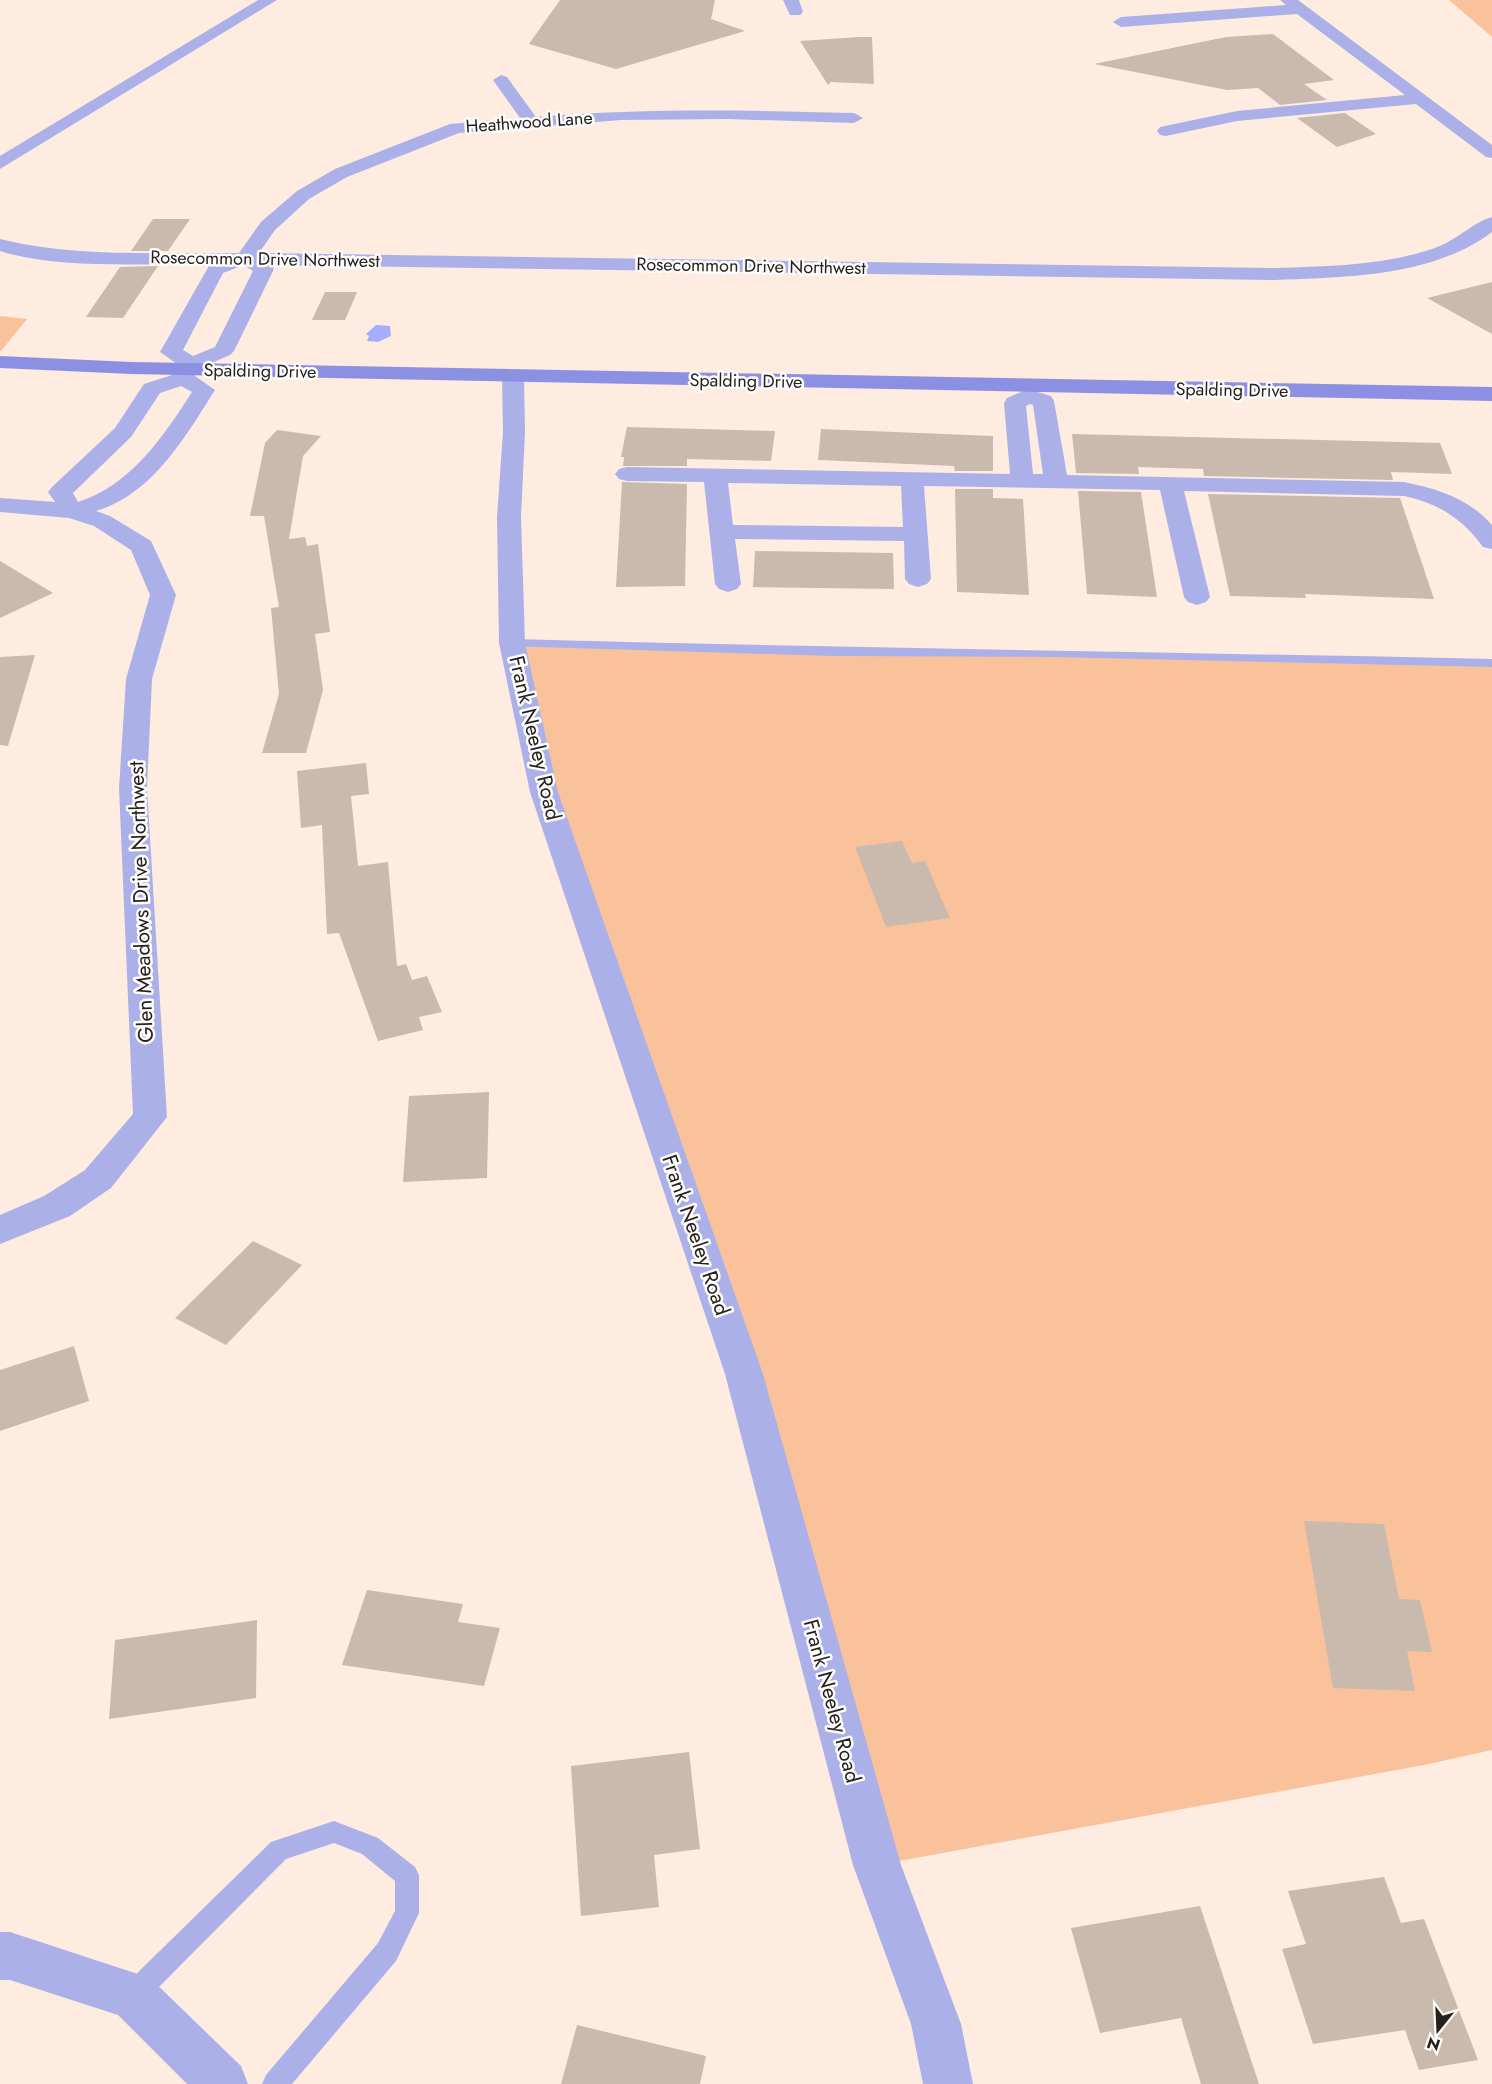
<svg xmlns="http://www.w3.org/2000/svg" width="1492" height="2084" viewBox="0 0 1492 2084" font-family="Jost,sans-serif">
	<style>
		.green { fill: #fac29b }
		.water { fill: #a6acfe }
		.building { fill: #cab9ad }
		.lines { fill: none; stroke-linecap: round; stroke-linejoin: round }
		.service { fill: #abb1e8; fill-rule: evenodd }
		.minor { fill: #abb1e8; fill-rule: evenodd }
		.secondary { fill: #8b90e2; fill-rule: evenodd }
		.labels { text-anchor: middle; dominant-baseline: central; stroke-width: 5; stroke-linejoin: round; paint-order: stroke }
		.far-street-label { font-size: 18px; fill: #27211c; stroke: #fdfdfd }
		.street-label { font-size: 21px; fill: #27211c; stroke: #fdfdfd }
	</style>
	<rect width="100%" height="100%" fill="#feece0"/>
	<path class="green" d="M1449,0h43v37z
		M0,316l27,3 -26,32h-1z
		M512,643l980,20v1087l-68,15 -547,100 -170,-598 -163,-475z"/>
	<path class="water" d="M376,325l14,1 1,10 -13,6 -11,-1 2,-5 -3,-2z"/>
	<path class="building" d="M560,0h155l-4,19 34,12 -129,38 -87,-25z
		M1273,34l61,46 -30,4 23,16 -47,5 -22,-17 -31,2 -133,-26 132,-27z
		M859,37h13l2,47 -43,-2 -3,3 -28,-44z
		M1345,113l31,21 -39,13 -40,-29z
		M153,219h37l-22,32h-37z
		M158,266l-35,52 -37,-1 34,-50z
		M1492,282v52l-65,-36z
		M325,292h32l-12,28h-33z
		M627,427l148,4 -4,30 -84,-2v7h-64l1,-9h-3z
		M821,429l172,7v35h-38l-1,-5 -136,-6z
		M277,430l44,6 -18,20 -14,83 16,-2 2,9 11,-2 12,88 -15,2 8,56 -17,63h-44l17,-59 -8,-86 8,-1 -15,-91h-14l15,-73z
		M1072,434l368,9 12,31 -61,-2 2,8 -189,-4 -1,-7 -65,-2 1,7 -63,-1z
		M622,482l65,2 -2,102 -69,1z
		M955,489h38v9l30,1 6,96 -72,-3z
		M1078,491l63,1 16,105 -70,-3z
		M1208,494l192,4 34,101 -129,-5 1,4 -76,-2z
		M755,551l138,2 1,36 -141,-2z
		M0,561l53,32 -53,25z
		M35,655l-27,91 -8,-1v-88z
		M366,763l3,31 -18,2 7,70 30,-4 9,104 9,-2 6,16 15,-4 15,36 -23,5 4,13 -45,11 -39,-108 -12,1 -5,-109 -21,3 -4,-57z
		M902,841l10,22 13,-2 25,57 -64,9 -31,-80z
		M489,1092l-2,86 -84,4 6,-86z
		M253,1241l49,24 -76,80 -51,-27z
		M74,1346l15,55 -89,30v-61z
		M1304,1521l80,3 15,75 21,1 12,52 -25,-1 8,40 -82,-3z
		M367,1590l96,14 -5,18 42,6 -16,58 -142,-21z
		M257,1620l-1,78 -147,21 6,-79z
		M689,1752l11,97 -46,6 5,52 -78,9 -10,-150z
		M1384,1877l17,46 23,-4 54,141 -59,10 -14,-40 -92,14 -31,-95 24,-5 -18,-53z
		M1200,1906l59,178h-58l-20,-66 -81,15 -29,-105z
		M577,2025l129,31 -6,28h-139z"/>
	<g class="lines">
		<path class="service" d="M512,639c327,9 653,13 980,20v8l-440,-10 -219,-1 -326,-10v-6z
			M334,1821l44,17 37,29 4,8v38l-23,48 -104,123h-30l4,-9 112,-132 17,-32v-30l-33,-27 -28,-11 -48,16 -143,144 -9,3 -9,-3 -3,-9 3,-9 146,-143z"/>
		<path class="minor" d="M258,0h19l-277,169v-13z
			M783,0h16l4,12 -3,3h-10z
			M1280,0h18l194,145v13l-6,-1 -70,-53 -179,17 -71,15 -6,-1 -3,-4 3,-4 77,-16 168,-16 -108,-81 -176,13 -8,-5 8,-5 165,-12z
			M501,75l6,2 29,40c107,-9 212,-7 318,-4l9,5 -9,5 -126,-4 -107,1 -162,13 -112,44 -38,22 -34,31 -16,23 1016,15c54,-2 113,-2 165,-22 17,-7 36,-25 52,-29v15c-60,45 -145,45 -217,48l-1004,-15 3,4 -40,82 -4,4 -30,13 -5,8 20,14c-30,47 -62,104 -119,121l14,5 41,25 25,54 -24,84 -5,109 20,329 -56,71 -41,28 -70,28v-29l44,-19 41,-26 48,-56 -14,-326 7,-109 24,-84 -19,-45 -37,-24 -25,-8 -69,-6v-14l55,4 -7,-10 4,-5 63,-59 29,-44 31,-10 5,-8 -20,-14 50,-88c-64,-1 -150,6 -210,-13v-12c77,19 160,13 239,14l22,-31 36,-31 38,-22 115,-45 70,-6 -27,-38zM244,265l9,6 -38,76 -22,9 -10,-6 40,-77zM181,386l11,6c-29,45 -61,93 -114,110l-5,-9 58,-56 29,-44z
			M513,370l8,1 3,5 1,56 -4,85 4,126 33,149 205,582 138,491 60,159 12,60h-50l-12,-60 -58,-159 -128,-491 -195,-582 -31,-149 -2,-126 6,-85 -1,-56 3,-5z
			M1028,389l23,7 3,5 13,74 337,7c34,7 64,16 88,43v24l-9,-2c-20,-28 -45,-44 -79,-51l-220,-5 26,106 -4,5 -9,3 -9,-3 -4,-5 -24,-107 -236,-4 7,93 -4,5 -9,3 -9,-3 -4,-5 -1,-38 -169,-2 6,45 -4,5 -9,3 -9,-3 -4,-5 -11,-102 -77,-1 -8,-2 -4,-5 4,-5 8,-2 383,7 -6,-71 3,-5zM1030,404l3,1 10,69h-10l-7,-68zM728,483l173,3 2,41 -170,-2z
			M0,1932h10l140,46 91,88 7,18h-61l-69,-69 -108,-35h-10z"/>
		<path class="secondary" d="M0,356l131,6 1361,25v14l-1361,-27 -131,-6z"/>
	</g>
	<g class="labels">
		<g class="far-street-label">
			<text transform="translate(529 122) rotate(-4)">Heathwood Lane</text>
			<text transform="translate(265 259) rotate(1)">Rosecommon Drive Northwest</text>
			<text transform="translate(751 266) rotate(1)">Rosecommon Drive Northwest</text>
			<text transform="translate(260 371) rotate(1)">Spalding Drive</text>
			<text transform="translate(746 381) rotate(1)">Spalding Drive</text>
			<text transform="translate(1232 390) rotate(1)">Spalding Drive</text>
		</g>
		<g class="street-label">
			<text transform="translate(535 738) rotate(77)">Frank Neeley Road</text>
			<text transform="translate(141 902) rotate(-92)">Glen Meadows Drive Northwest</text>
			<text transform="translate(696 1235) rotate(71)">Frank Neeley Road</text>
			<text transform="translate(832 1701) rotate(75)">Frank Neeley Road</text>
		</g>
	</g>
	<g transform="translate(1438 2030) rotate(198)" stroke="#fdfdfd" stroke-width="4.5" paint-order="stroke">
	<path d="M0-4.5L10 22L0 15L-10 22Z" fill="#27211c"/>
	<text y="-9" font-size="16" font-weight="bold" text-anchor="middle" fill="#27211c">N</text>
	</g>
</svg>
